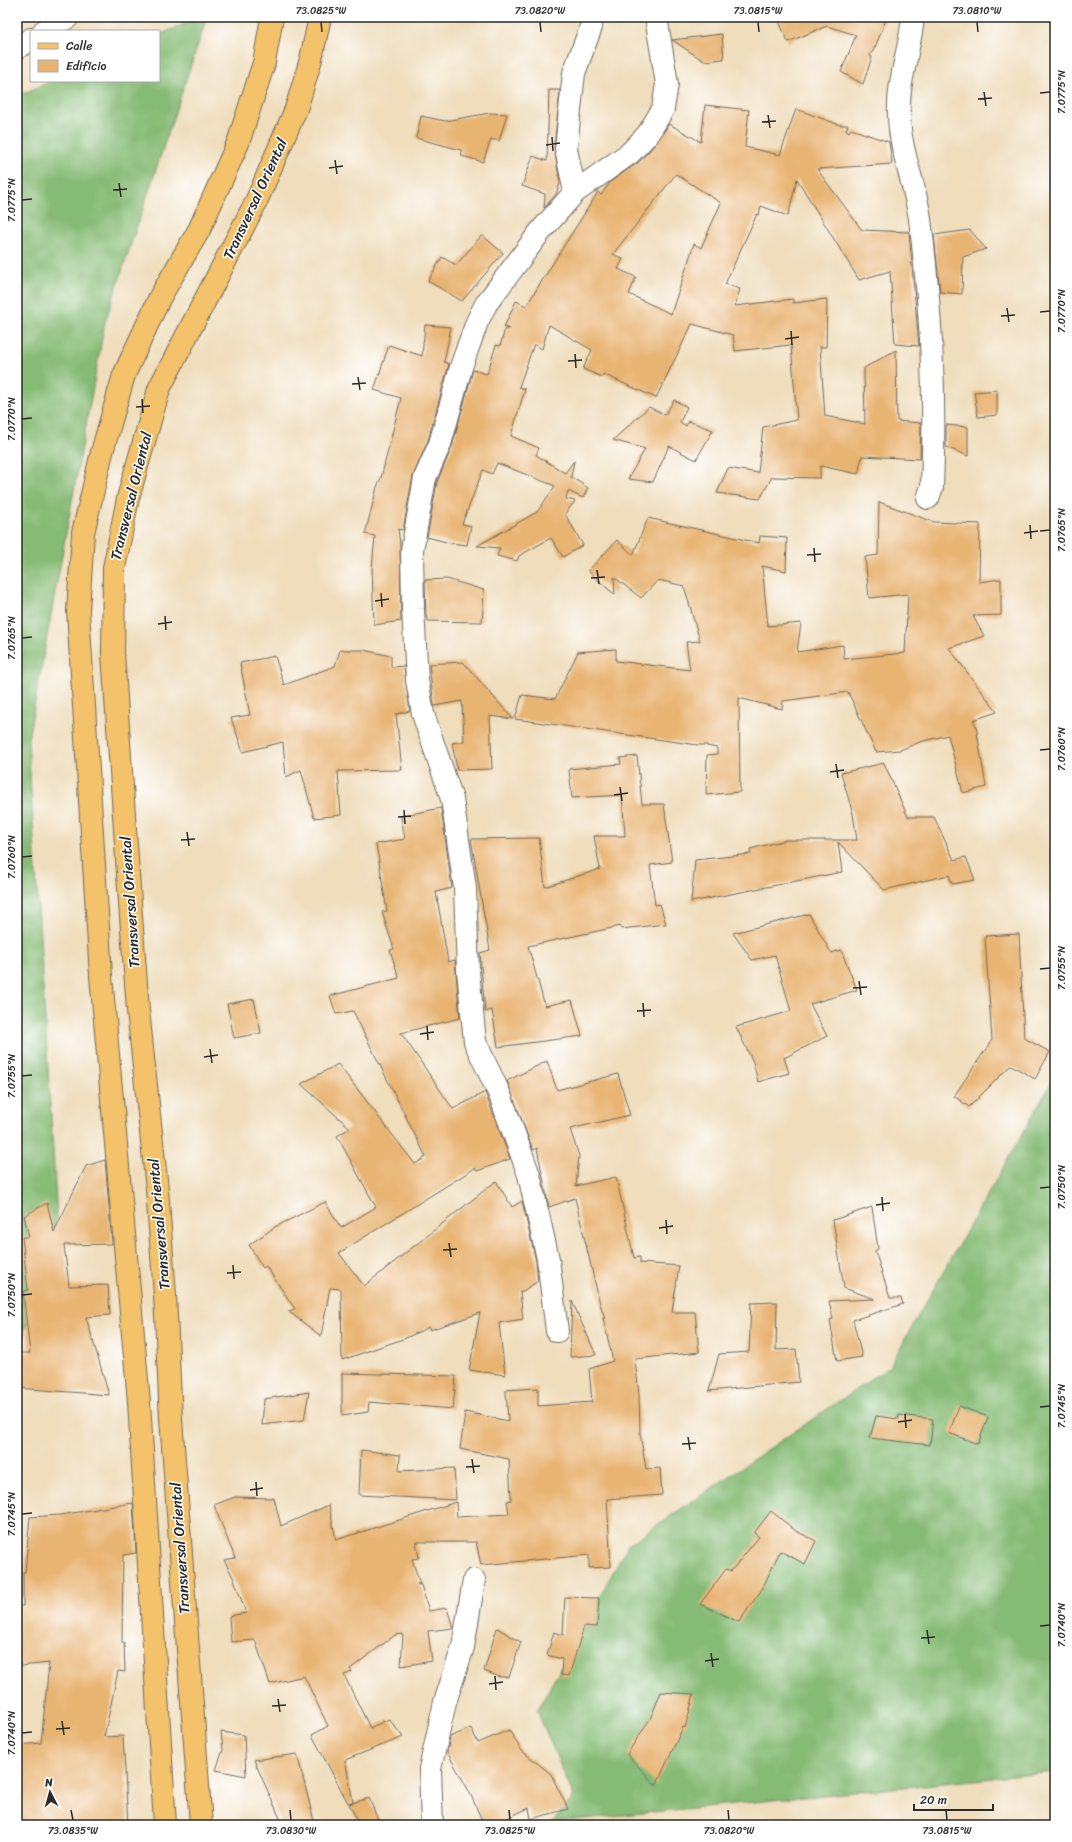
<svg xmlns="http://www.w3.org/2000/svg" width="1072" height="1842" viewBox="0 0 1072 1842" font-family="Sriracha,sans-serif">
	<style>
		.forest { fill: #86bb75; stroke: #587350 }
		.building { fill: #e8b472; fill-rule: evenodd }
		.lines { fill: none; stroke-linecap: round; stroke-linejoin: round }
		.minor-casing { stroke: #70695d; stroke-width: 24 }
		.major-casing { stroke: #70695d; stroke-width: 24 }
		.minor { stroke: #fff; stroke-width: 22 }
		.major { stroke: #f3c26a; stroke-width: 22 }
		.ticks { fill: none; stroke: #2b2b2b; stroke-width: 1.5 }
		.labels { text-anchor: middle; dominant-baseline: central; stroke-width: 3; stroke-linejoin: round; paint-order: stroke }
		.street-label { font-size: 15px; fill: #2b2b2b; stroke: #fff }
		.neatline { fill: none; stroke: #2b2b2b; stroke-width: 1.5 }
		.ticks-label { font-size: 10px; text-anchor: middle; fill: #2b2b2b }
	</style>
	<rect width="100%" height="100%" fill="#fff"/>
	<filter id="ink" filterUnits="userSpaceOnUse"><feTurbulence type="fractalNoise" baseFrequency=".025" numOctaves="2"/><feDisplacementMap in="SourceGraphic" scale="8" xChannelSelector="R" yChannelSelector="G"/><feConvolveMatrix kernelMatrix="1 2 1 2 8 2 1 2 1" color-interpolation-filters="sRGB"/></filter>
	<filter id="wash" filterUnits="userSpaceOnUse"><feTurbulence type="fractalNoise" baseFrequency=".012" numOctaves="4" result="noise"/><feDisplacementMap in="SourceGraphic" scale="16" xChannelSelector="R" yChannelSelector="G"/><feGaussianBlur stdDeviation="0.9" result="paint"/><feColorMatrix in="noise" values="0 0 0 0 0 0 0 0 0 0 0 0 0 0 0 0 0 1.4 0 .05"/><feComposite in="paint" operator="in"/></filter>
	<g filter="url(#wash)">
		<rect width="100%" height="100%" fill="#efddbb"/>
		<path class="forest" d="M201,17h6l-102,305 -77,418 29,477 -40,140v-1261l35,-15h107v-46z
			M1052,1082l3,30v660l-502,50 21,-25 -37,-86 91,-166 261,-178z"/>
		<g id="blocks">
			<path class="building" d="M777,17h110l-11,28 -6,11 2,1 -9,27 -22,-12 15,-37 -29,-9 -39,16z
				M722,34l2,25 -20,2 -32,-21z
				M549,90h11l-6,58 6,35 -4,11 -12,14 1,-14 -23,-8 11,-30 14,5z
				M705,105l44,5 -4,37 35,8 16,-46 44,16h8l-2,5 3,2 2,-3 38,13 3,22 -75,5 45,61 47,2 10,114 -24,-2 -5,-73 -31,9 -62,-101 -9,37 -27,-10 -2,9 -2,-1 -32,70 15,5 -5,17 58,-7v4l34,-4 -1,48h-6l5,69 40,8 -1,-56 32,-18 1,71 24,2 -1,36 -58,-3 -4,18 -38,-8v12l-48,-1 -12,22 -43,-6 11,-25 30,5 5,-46 34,-7 -6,-75 -56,6 -2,-16 -41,-11 -36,74 -53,-24 -1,3 -19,-8 9,-19 -43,-25 -7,24 -8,-5 -15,43 6,2 -14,47 28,12 -3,7 29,18 9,-12 -3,16 17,11 -5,10 -15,-7 -2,8 9,2 -10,13 18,31 -20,12 -12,-19 -32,18 -2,5 -20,-5 3,-8 -23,-2 60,-34 18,-26 -58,-23 -5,11 -9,-4 -21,54 9,2 -4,19 -17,-2 -23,-6 10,-55 15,-35 21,-77 14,4 9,-29 4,1 5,-17h4l-5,-2 12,-26 10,5 72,-114 3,3 9,-13 29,-20 18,-20 12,-18 32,18zM676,174l45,29 -20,45 -7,-4 -23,70 -42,-20 7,-17 -18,-8 5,-10 -10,-5z
				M490,113l17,1 -8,27 -8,-2 -8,23 -21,-6 -1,-6 -45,-12 5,-22 24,5z
				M970,230l16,19 -23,8 -1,37 -22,-2 -6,-57z
				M482,235l21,18 -41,48 -34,-20 14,-24 14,8z
				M425,325l26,2 -7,35 5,2 -21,76 -15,36 -10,54 -5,-1 2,15 1,77 -27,4 -2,-57 3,-32 -10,-2 12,-47 4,-9 20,-80 -27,-8 15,-45 33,11z
				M997,390v25l-19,2 -4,-25z
				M674,400l13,7 -7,15 6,4 2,-5 25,9 -17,30 -27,-14 -16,36 -25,-3 17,-30 -32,-9 36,-33 16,8z
				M946,425l22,2v29l-22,-9z
				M879,502l55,20 46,2 -1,58 22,-3v36l-28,1 11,20 -35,12 48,64 -24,8 3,6 10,61 -23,6 -15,-58 -28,7 -20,8 -24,2 -28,-60 -65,9 -1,8 -43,-11 1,94 -34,3 1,-40 10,-1v-6l-10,-2v-1h-9l-183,-26 7,-24 33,4 23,-47 38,-3v12l74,9 -4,-28 14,-1 -16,-55 -26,-6 -17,18 -27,-21 1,18 -27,-24 29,-31 16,15 15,-37 111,25 1,-7 27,2 -1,33 -24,-5 6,60 33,-3 -4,29 46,-7 1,14 61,-6 3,-59 -39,4 -4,-41 13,-2z
				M447,579l37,11 -2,32 -54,-1 -2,-5 -1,-36z
				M340,650h23l28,6v11l13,-1 6,45 -14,3 6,56 -64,1 3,44 -27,3 -13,-48 -15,7 -3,-35 -40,10 -12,-34 19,-3 -10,-52 35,-7 9,29 51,-19z
				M463,662l50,57 -23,-3 2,53 -35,1 -5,-27 12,-2 -2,-40 -28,5 -5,-42z
				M637,756l5,48h22l8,58 -22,3 5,40 5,-1 6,20 -45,5v-3l-93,20 17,60 27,-6 10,36 -84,11 -6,-37 -7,2 -5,-59 10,-3 -19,-111 68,-1 6,49 55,-18 -6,-33h31l-3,-41 -50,3 -3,-29 52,-5 -1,-6z
				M884,763l24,54h26l20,43 12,-3 9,23 -23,4 -3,-9 -65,15 -46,-48 4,30 -151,30 4,-42 56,-6 -1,-5 36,-9h71l-4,-26 -12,-41z
				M441,808l11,80 -16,4 12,70 7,-2 5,58 -59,15 52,76 32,-17 25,67 -33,12 -2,-3 -136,85 25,33 132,-105 16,26 10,-6 14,60 2,20 -15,10h-3l3,28 -24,4 6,52 -36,-5 11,-57 -50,17 -1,-3 -23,11 -64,22 -1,-71 -11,-1 -9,48 -33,-25 7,-2 -29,-43 -3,2 -14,-23 26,-18 50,-25 16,26 35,-21 -39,-71 13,-8 -49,-44 37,-20 77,100 11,-7 -73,-146 -17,3 -6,-18 69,-18 -9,-28 4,-1 -12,-37 5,-1 -11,-67 29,-5 -4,-23z
				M809,914l22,39 10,-3 16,40 -47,14 17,32 -43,22 5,15 -31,9 -5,-20 -17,-35 55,-16 -16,-56 -23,5 -19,-27z
				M1019,934l5,104 26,14 -15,27 -24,-14 -42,42 -15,-11 38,-56 -7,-104z
				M254,999l7,34 -27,5 -7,-34z
				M547,1061l10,29 61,-16 12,41 -60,14 9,27 -3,30 40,-9 18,81 6,-1v6l39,3 -7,46h23l4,40 -64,7 4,35 1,39 6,36 14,-1 2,27 -55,4 4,68 -22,1v-13l-108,10 -5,-23h-60l3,16 -7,1 8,25h-3l4,1 8,26 18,-3 6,20 -25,3 4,30 -31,5 2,-32 -8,1 -45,34 2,3 -8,3 26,53 19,-9 14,18 -58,23 8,42 -5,1 -36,-68 16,-9 -24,-50 -34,8 -15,-44 -24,2 -2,-26 17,-3 -12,-34 -10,-19 11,-2 -21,-53 21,-8 39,1 7,28 48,-21 7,35 120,-38 1,15 52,-3 -2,-13 4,-1 -2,-41 -49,-10 5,-37 43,9 -2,-31 32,-2v18l54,-4 -3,-33 24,-8 -10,-43h2l-5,-14 -25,-106 -26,9 -12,-59 -4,2 -26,-69z
				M105,1160l7,84 -48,1 5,41 39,-1 2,30 -24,2 23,78 -92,-7v-35h13l-7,-61 5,-2 -6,-53h7l-5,-21 23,-13 7,29 32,-66z
				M872,1207l6,42 -3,2 15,47h11l2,6 -50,16 9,37 -25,4 -7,-41 3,-1 -4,-18 46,-2 -31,-11 -11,-68z
				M572,1301l24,54 -26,2z
				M777,1302l-1,48 20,-1 3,33 -90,9 10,-37 30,-2 2,-49z
				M342,1373l114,3 -3,33 -84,-7 -1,10 -26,4z
				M309,1392l-5,28 -42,5 2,-26z
				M959,1406l29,11 -10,27 -29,-11z
				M899,1415l34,4 -3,26 -60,-7 6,-22 22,3z
				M361,1450l39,5 -1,16 55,-3 2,32 -97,-5z
				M133,1503l3,50 -13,2 -1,88 2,-1 1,30 -7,-1 -14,66 19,-1 5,89h-111v-80l24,-2 8,-80 -28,3 -4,-12v-48h6v-34h2l5,-55 30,-2z
				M771,1511l25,20 20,10 -11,23 -25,-13 -18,38 -23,33 -39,-18 26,-35 5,2 28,-34 -5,-4z
				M565,1597l34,1 -2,29 -13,-1 -15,50 -8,-1 1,-16 -15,-4 7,-23 9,3z
				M497,1628l24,14 -12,35h-9l-16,-6z
				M661,1692l33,2 -9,34 -2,-1 -27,59 -29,-32 23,-35z
				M471,1728l7,15 31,-13 13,21 29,23 17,35 -37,10 -2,-11 -37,17h-8l-14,-32 -23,-41 3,-15z
				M221,1732l23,3 2,41 -30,-6 7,-20z
				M297,1754l18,71h-32l-29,-65z
				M369,1798l11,27h-20l-11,-21z"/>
		</g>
	</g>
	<g filter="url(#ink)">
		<use href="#blocks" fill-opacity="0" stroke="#70695d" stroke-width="1"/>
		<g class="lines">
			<defs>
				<path id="minor" d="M913,17c-3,33 -16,66 -14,99 1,35 16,68 21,103 11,89 16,179 12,268l-4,11
					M44,31l24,-14
					M17,48l14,-9
					M575,192l-9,-43 3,-30 5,-46 17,-46 1,-10
					M557,1331l-9,-72 -19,-84 -29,-80 -25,-53 -7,-71 -3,-83 -13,-89 -29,-85 -6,-34 -4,-71 -1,-59 13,-72 15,-34 22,-80 15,-42 9,-18 54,-72 35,-40 55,-39 18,-19 15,-25 4,-25 -10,-61v-6
					M432,1825l-2,-56 15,-67 18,-55 11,-67"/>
				<path id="major" d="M165,1825l-26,-423 -38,-426 -23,-365 5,-78 19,-81 22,-77 36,-78 39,-67 39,-87 26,-80 8,-46
					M201,1825l-30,-406 -6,-124 -8,-106 -19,-179 -8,-107 -17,-249 1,-86 14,-70 31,-109 97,-187 40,-93 15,-50 9,-42"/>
			</defs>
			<use href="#minor" class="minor-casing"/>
			<use href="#major" class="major-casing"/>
			<use href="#minor" class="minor"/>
			<use href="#major" class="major"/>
		</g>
	</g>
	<path class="ticks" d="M321,22l1,10M540,22l1,10M758,22l1,10M977,22l1,10M984,92l2,14M1040,93l10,-1M978,99l14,-1M768,115l2,13M762,122l14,-1M552,137l1,14M546,145l14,-2M335,160l2,14M329,168l14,-2M119,183l2,14M113,190l14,-1M22,200l10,-1M1007,308l2,14M1040,312l10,-1M1001,316l14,-1M791,331l1,14M785,339l14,-2M575,354l1,14M568,361l14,-1M358,377l2,13M352,384l14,-1M142,399l1,14M136,407l14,-1M22,419l10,-1M1030,525l1,14M1040,531l10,-1M1024,533l14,-2M814,548l1,14M807,555l14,-1M597,570l2,14M591,578l14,-1M381,593l1,14M375,601l14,-2M165,616l1,14M158,624l14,-2M22,638l10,-1M1040,750l10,-1M836,764l2,14M830,772l14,-2M620,787l2,14M614,795l14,-2M404,810l1,14M398,817l13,-1M187,832l2,14M181,840l14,-1M22,857l10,-1M1040,969l10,-1M859,981l2,14M853,988l14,-1M643,1003l1,14M637,1011l14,-1M427,1026l1,14M420,1034l14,-2M210,1049l2,14M204,1057l14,-2M22,1076l10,-1M1040,1188l10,-1M882,1197l1,14M876,1205l14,-2M666,1220l1,14M659,1228l14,-2M449,1243l2,14M443,1250l14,-1M233,1265l1,14M227,1273l14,-1M22,1295l10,-1M1040,1407l10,-1M905,1414l1,14M898,1422l14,-2M688,1437l2,13M682,1444l14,-1M472,1459l2,14M466,1467l14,-1M256,1482l1,14M250,1490l13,-2M22,1514l10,-1M1040,1626l10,-1M927,1630l2,14M921,1638l14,-1M711,1653l2,14M705,1661l14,-2M495,1676l1,14M489,1684l14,-2M278,1699l2,13M272,1706l14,-1M62,1721l2,14M56,1729l14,-1M22,1733l10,-1M71,1810l2,10M290,1810l1,10M509,1810l1,10M728,1810l1,10M946,1810l1,10"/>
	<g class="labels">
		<g class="street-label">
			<text transform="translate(255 199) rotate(-65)">Transversal Oriental</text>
			<text transform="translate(131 496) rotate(-76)">Transversal Oriental</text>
			<text transform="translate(130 902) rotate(-94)">Transversal Oriental</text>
			<text transform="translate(159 1224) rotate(-95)">Transversal Oriental</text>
			<text transform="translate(180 1548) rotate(-94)">Transversal Oriental</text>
		</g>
	</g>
	<rect width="1072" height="1842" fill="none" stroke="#fff" stroke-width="44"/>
	<rect x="30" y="30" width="130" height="52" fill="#ffffff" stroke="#aaaaaa"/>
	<rect x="38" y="43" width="20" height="6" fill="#f3c26a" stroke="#aaaaaa"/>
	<text x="66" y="50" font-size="12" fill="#2b2b2b">Calle</text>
	<rect x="38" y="60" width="20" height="12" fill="#e8b472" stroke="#aaaaaa"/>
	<text x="66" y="70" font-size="12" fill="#2b2b2b">Edificio</text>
	<g transform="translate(50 1792) rotate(354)" stroke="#ffffff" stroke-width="3" paint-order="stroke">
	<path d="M0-3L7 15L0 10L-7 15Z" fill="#2b2b2b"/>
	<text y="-6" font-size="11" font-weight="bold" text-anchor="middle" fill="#2b2b2b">N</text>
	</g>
	<path d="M914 1804v6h79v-6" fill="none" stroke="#2b2b2b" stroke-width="2"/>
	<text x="920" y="1804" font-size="12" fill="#2b2b2b" stroke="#ffffff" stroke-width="3" paint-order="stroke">20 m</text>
	<rect x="22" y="22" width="1028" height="1798" class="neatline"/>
	<g class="ticks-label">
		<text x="321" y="14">73.0825°W</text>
		<text x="540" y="14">73.0820°W</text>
		<text x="758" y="14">73.0815°W</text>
		<text x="977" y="14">73.0810°W</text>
		<text transform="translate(1061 92) rotate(-90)" y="4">7.0775°N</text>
		<text transform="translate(11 200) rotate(-90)" y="4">7.0775°N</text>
		<text transform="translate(1061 311) rotate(-90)" y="4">7.0770°N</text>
		<text transform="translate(11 419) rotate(-90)" y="4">7.0770°N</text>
		<text transform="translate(1061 530) rotate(-90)" y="4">7.0765°N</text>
		<text transform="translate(11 638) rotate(-90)" y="4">7.0765°N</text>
		<text transform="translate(1061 749) rotate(-90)" y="4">7.0760°N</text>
		<text transform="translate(11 857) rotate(-90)" y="4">7.0760°N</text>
		<text transform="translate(1061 968) rotate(-90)" y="4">7.0755°N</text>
		<text transform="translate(11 1076) rotate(-90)" y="4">7.0755°N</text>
		<text transform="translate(1061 1187) rotate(-90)" y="4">7.0750°N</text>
		<text transform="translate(11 1295) rotate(-90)" y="4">7.0750°N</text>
		<text transform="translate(1061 1406) rotate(-90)" y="4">7.0745°N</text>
		<text transform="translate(11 1514) rotate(-90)" y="4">7.0745°N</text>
		<text transform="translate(1061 1625) rotate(-90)" y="4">7.0740°N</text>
		<text transform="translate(11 1733) rotate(-90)" y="4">7.0740°N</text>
		<text x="73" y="1834">73.0835°W</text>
		<text x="291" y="1834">73.0830°W</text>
		<text x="510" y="1834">73.0825°W</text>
		<text x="729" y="1834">73.0820°W</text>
		<text x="947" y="1834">73.0815°W</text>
	</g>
</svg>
